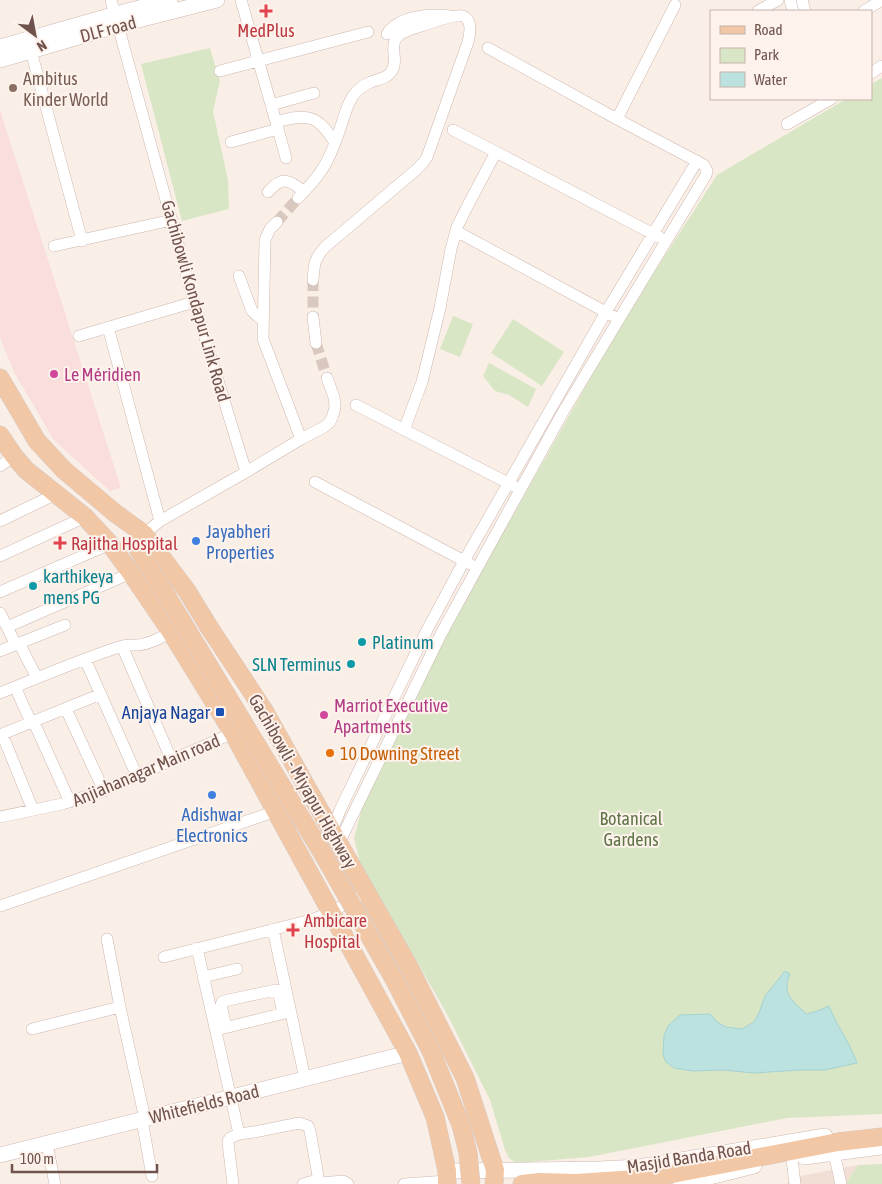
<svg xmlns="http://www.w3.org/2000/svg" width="882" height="1184" viewBox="0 0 882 1184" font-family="'Asap Condensed',sans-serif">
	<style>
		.residential { fill: #f1dfd5 }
		.commercial { fill: #f9dedb }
		.green { fill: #d9e6c6 }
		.water { fill: #bce2e0; stroke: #a4d2d1 }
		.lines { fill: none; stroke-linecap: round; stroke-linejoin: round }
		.street-tunnel { stroke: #d8c8c0; stroke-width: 11; stroke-dasharray: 11 5.5; stroke-linecap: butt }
		.street-casing { stroke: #cdb7b0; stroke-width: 12 }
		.secondary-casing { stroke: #cfb6ae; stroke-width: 16 }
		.primary-casing { stroke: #d4cbca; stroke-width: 19 }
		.street { stroke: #fff; stroke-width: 11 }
		.secondary { stroke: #fff; stroke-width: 15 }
		.primary { stroke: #f2c7a5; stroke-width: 18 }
		.primary-bridge-casing { stroke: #d4cbca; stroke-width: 19; stroke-linecap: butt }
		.primary-bridge { stroke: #f2c7a5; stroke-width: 18 }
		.health-dot { fill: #e0444e; stroke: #fdf3ec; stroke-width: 2 }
		.education-dot { fill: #8d6e63; stroke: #fdf3ec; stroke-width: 2 }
		.hotel-dot { fill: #d1479c; stroke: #fdf3ec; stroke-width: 2 }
		.shop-dot { fill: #3f7fe0; stroke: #fdf3ec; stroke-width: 2 }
		.culture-dot { fill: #0f9aa8; stroke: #fdf3ec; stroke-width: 2 }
		.transit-dot { fill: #1a4fb4; stroke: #fdf3ec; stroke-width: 2 }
		.food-dot { fill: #e8710a; stroke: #fdf3ec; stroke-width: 2 }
		.labels { text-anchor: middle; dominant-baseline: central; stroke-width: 4; stroke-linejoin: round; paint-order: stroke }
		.street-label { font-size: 18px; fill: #71534d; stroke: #fdf3ec }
		.health-label { font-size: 18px; fill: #be3a42; stroke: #fdf3ec; text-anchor: start }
		.education-label { font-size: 18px; fill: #785e54; stroke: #fdf3ec; text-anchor: start }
		.hotel-label { font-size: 18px; fill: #b23c85; stroke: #fdf3ec; text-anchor: start }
		.shop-label { font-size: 18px; fill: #366cbe; stroke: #fdf3ec; text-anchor: start }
		.culture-label { font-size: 18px; fill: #0d838f; stroke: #fdf3ec; text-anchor: start }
		.transit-label { font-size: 18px; fill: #164399; stroke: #fdf3ec; text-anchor: end }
		.food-label { font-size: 18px; fill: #c56008; stroke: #fdf3ec; text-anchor: start }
		.park-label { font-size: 18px; fill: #5e7646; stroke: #fdf3ec }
	</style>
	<rect width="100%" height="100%" fill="#faefe6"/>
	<path class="residential" d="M858,1165l-13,19h-59l9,-7z"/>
	<path class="commercial" d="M0,110l121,378 -11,3 -56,-51 -39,-66 -15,-36z"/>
	<path class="green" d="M210,48l10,33 -7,30 15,69 1,29 -47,12 -41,-157z
		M882,78v1036l-95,4 -198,39 -73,6 -7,-5 -4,-8 -15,-50 -43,-86 -87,-151 -6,-25 8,-30 81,-169 179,-317 95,-147 129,-76h25v-15z
		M453,316l20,8 -13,33 -20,-8z
		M513,319l51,33 -22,34 -51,-33z
		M489,363l47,26 -8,18 -19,-12 -14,-4 -12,-15z
		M882,1164v20h-37l13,-19z"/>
	<path class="water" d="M785,971l5,3c-2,4 -3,8 -3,13 -1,10 12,21 20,27l13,-4 9,-4c8,20 21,37 28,57l-32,7h-25l-46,3 -32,-3 -29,1 -19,-3 -8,-6 -3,-7 1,-19 4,-10 12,-11 30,-1 7,8 9,5 16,2 12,-7 5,-9 6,-17z"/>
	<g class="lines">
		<path class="street-tunnel" d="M277,222l21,-24
			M313,280v37
			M316,343l11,35"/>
		<defs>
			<path id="street" d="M111,0l83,302 52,170 -86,49 -16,13
				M790,0l3,11
				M802,0l3,11
				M758,11l20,-11
				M864,11l18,-11
				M387,34c11,-18 44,-21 63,-18
				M488,48l129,71 58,-114
				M31,51l51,190
				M220,71l148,-39
				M871,73l11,-7
				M271,105l43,-12
				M276,122c32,-9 42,-7 59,21
				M787,124l44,-25
				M278,129l8,29
				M453,130l43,22
				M231,142l47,-13 -37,-129
				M268,192c14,-16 21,-13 36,0
				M298,198c8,-9 17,-17 23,-27 9,-12 14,-28 19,-42 4,-11 6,-23 13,-33 4,-6 10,-11 18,-14 7,-3 15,-3 20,-10 11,-15 -10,-32 18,-42 10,-3 47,-17 54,-14 10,4 7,18 5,26l-41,115 -4,6 -7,7 -91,77c-11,12 -11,18 -12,33
				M277,222l-7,7 -5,11 -2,99 38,100
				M456,231l157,85
				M54,246l118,-26
				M239,276l13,35 11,10
				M313,317l3,26
				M108,327l52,194
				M79,336l115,-34
				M356,405l158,81
				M404,430l18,-48 18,-74 11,-59 6,-22 10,-20 29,-55 163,85
				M0,466l14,-10
				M246,472l55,-33 23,-12 6,-5 3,-7 2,-8 -1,-10 -7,-19
				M315,482l155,82
				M0,521l56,-27
				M0,556l85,-39
				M0,592l110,-48
				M0,613l16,32
				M7,627l124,-54
				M19,643l18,35
				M122,646l50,115
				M0,651l65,-26
				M85,659l52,117
				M15,687l15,33 6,7 34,75
				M0,693c40,-16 79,-33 119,-46 7,-3 13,-2 19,-2 12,-1 23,-7 33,-13
				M66,709l38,82
				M2,734l31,76
				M0,735l101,-41
				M0,817l62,-13 38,-12 133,-59
				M332,831l8,-21 48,-100 39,-80 37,-69 142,-249 91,-151
				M339,843l102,-209 122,-222 143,-237 1,-4 -3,-6 -87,-46
				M0,906l276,-95
				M273,929l32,150
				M107,939l13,68 25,112
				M197,948l42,186
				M164,957l147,-37 20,-8 36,-20
				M203,977l34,-8
				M226,1027l-5,-22 1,-3 2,-1 52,-11 2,1 5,22
				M32,1029l88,-22
				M220,1029l69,-17
				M142,1120l10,56
				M47,1144l8,40
				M834,1153l7,31
				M792,1159l3,25
				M233,1184l-5,-41v-2l2,-3 9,-4 15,-2 45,-9 9,3 2,5 8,45 -1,4 -14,4
				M311,1184l32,-3 5,3
				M404,1184l43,-3"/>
			<path id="secondary" d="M0,47l116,-33 54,-14
				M0,60l119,-35 98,-25
				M0,1155l408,-102
				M804,1157l78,-10
				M447,1171l153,-2 39,-2 186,-31
				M681,1184l73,-18"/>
			<path id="primary" d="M0,378l37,63 27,29 51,43 29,21 43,57 22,36 56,85 40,72 103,181 57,113 30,92 -1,14
				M0,435l14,21 12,14 59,47 25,27 21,29 40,59 62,101 175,320 27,64 12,54v13
				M522,1184l18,-2 36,1 75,-5 187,-36 44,-5"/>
		</defs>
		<use href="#street" class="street-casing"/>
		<use href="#secondary" class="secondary-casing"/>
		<use href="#primary" class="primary-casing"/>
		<use href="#street" class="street"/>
		<use href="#secondary" class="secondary"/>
		<use href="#primary" class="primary"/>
		<defs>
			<path id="primary-bridge" d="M135,544l188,310 71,125 37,72 30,74 7,28 3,31"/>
		</defs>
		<use href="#primary-bridge" class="primary-bridge-casing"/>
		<use href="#primary-bridge" class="primary-bridge"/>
	</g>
	<g class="health-dot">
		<path d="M263.5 3.5h5v5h5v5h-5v5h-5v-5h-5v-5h5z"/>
		<path d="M57.5 535.5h5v5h5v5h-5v5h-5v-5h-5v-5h5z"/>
		<path d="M290.5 922.5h5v5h5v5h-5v5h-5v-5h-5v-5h5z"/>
	</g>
	<circle class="education-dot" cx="13" cy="88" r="5"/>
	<g class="hotel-dot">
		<circle cx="54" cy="374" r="5"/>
		<circle cx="324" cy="715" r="5"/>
	</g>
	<g class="shop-dot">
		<circle cx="196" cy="541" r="5"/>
		<circle cx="212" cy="795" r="5"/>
	</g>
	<g class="culture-dot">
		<circle cx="33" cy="586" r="5"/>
		<circle cx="362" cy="642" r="5"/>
		<circle cx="351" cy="664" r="5"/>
	</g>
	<rect class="transit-dot" x="215" y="707" width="10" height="10" rx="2.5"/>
	<circle class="food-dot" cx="330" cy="753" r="5"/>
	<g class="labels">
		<g class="street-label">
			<text transform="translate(108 29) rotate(-15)">DLF road</text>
			<text transform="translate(196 301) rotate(74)">Gachibowli Kondapur Link Road</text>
			<text transform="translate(146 770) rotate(-23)">Anjiahanagar Main road</text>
			<text transform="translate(303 781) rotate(60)">Gachibowli - Miyapur Highway</text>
			<text transform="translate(204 1104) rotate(-14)">Whitefields Road</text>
			<text transform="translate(689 1157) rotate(-9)">Masjid Banda Road</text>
		</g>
		<g class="health-label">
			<text x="266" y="30" text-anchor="middle">MedPlus</text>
			<text x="71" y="543">Rajitha Hospital</text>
			<text x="304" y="920">Ambicare<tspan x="304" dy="21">Hospital</tspan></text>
		</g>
		<g class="education-label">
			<text x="23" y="78">Ambitus<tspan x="23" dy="21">Kinder World</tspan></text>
		</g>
		<g class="hotel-label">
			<text x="64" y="374">Le Méridien</text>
			<text x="334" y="705">Marriot Executive<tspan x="334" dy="21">Apartments</tspan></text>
		</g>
		<g class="shop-label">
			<text x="206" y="531">Jayabheri<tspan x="206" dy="21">Properties</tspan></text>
			<text x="212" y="814" text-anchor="middle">Adishwar<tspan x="212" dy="21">Electronics</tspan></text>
		</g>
		<g class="culture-label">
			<text x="43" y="576">karthikeya<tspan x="43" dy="21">mens PG</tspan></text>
			<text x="372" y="642">Platinum</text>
			<text x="341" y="664" text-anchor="end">SLN Terminus</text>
		</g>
		<g class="transit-label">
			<text x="210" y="712">Anjaya Nagar</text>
		</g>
		<g class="food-label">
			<text x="340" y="753">10 Downing Street</text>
		</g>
		<g class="park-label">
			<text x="631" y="818">Botanical<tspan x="631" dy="21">Gardens</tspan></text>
		</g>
	</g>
	<rect x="710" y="10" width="162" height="90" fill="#fdf3ec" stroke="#c5b3ac"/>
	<rect x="720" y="26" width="25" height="8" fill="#f2c7a5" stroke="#c5b3ac"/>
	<text x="754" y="35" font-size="15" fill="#71534d">Road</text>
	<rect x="720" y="48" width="25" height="15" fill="#d9e6c6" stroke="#c5b3ac"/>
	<text x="754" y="60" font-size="15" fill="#71534d">Park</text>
	<rect x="720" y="72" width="25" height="15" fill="#bce2e0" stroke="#c5b3ac"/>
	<text x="754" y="85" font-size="15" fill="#71534d">Water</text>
	<g transform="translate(35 35) rotate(148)" stroke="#fdf3ec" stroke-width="4" paint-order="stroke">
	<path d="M0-4L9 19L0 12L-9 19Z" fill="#71534d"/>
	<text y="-8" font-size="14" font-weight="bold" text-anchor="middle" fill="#71534d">N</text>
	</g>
	<path d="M12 1164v8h145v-8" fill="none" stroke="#71534d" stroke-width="2.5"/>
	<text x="20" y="1164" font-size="15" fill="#71534d" stroke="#fdf3ec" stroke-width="4" paint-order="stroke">100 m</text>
</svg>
